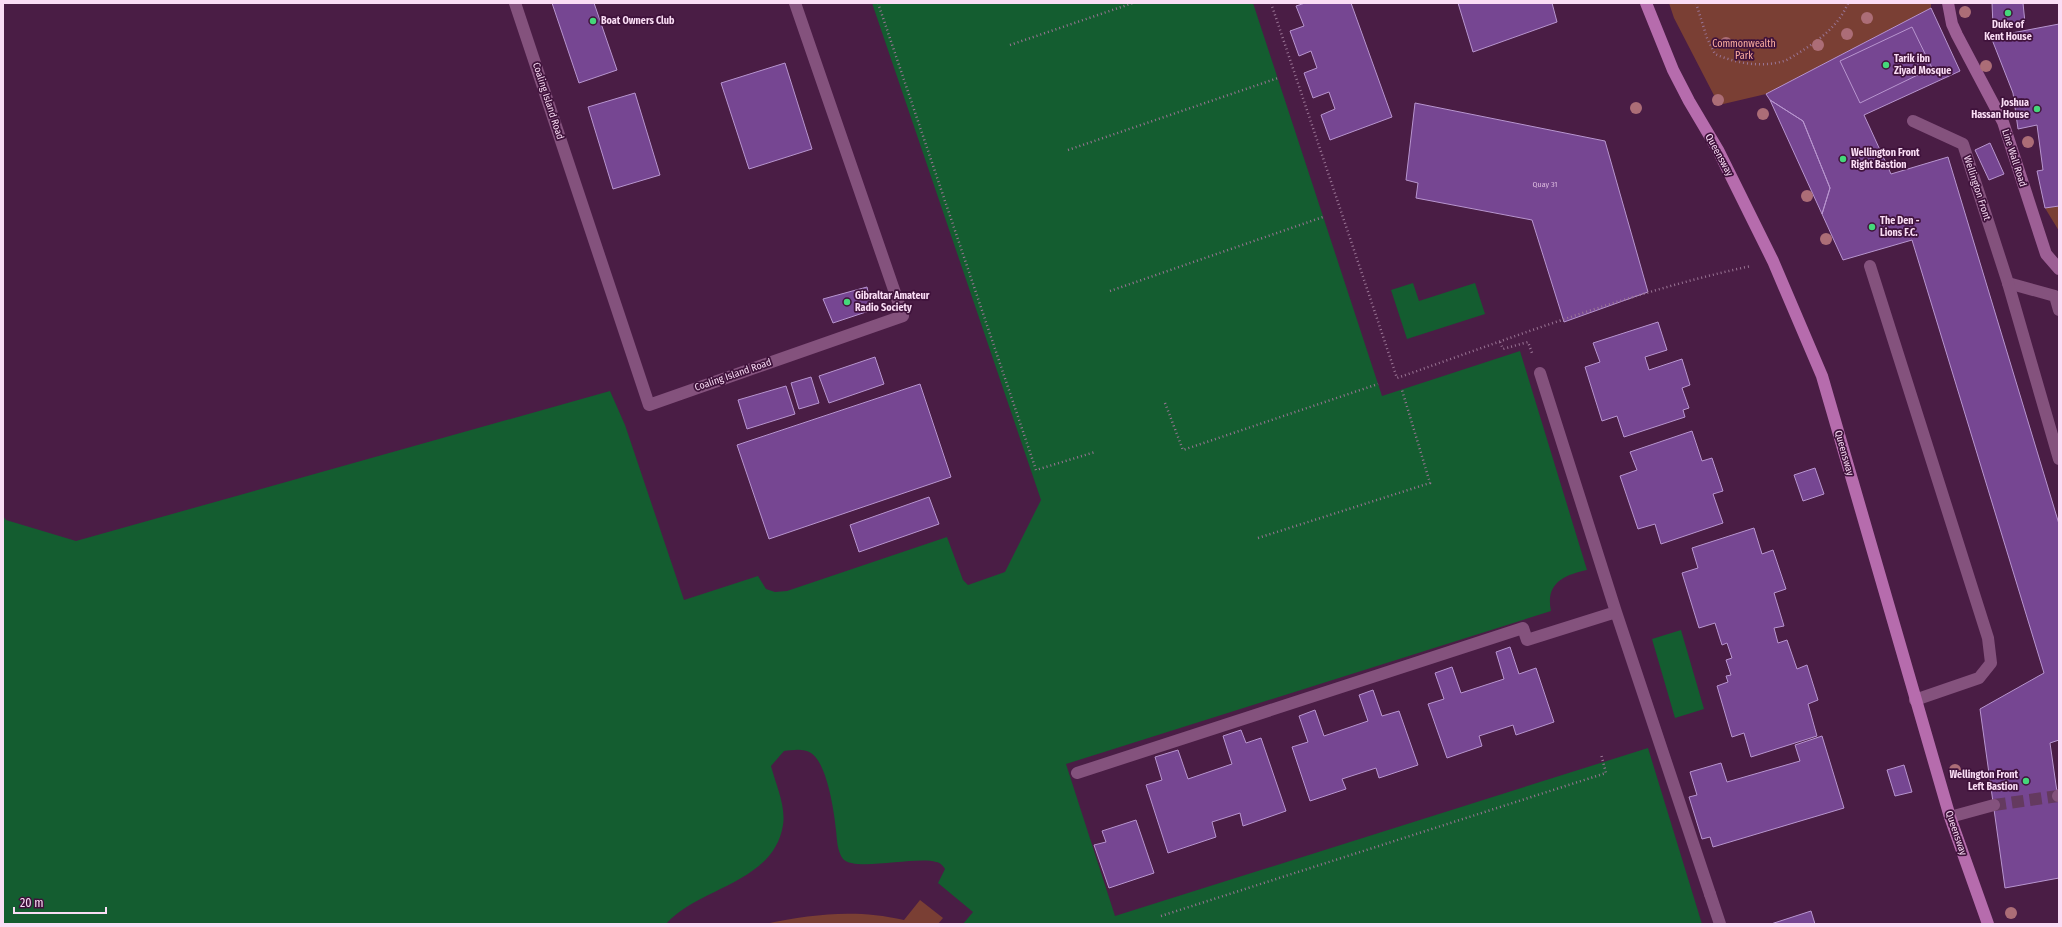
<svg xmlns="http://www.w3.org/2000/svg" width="2062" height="927" viewBox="0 0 2062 927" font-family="'Fira Sans Condensed',sans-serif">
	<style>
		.green { fill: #7a3f34 }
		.water { fill: #145d30 }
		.building { fill: #764692; stroke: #b895cf }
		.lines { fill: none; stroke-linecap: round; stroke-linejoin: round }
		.street-tunnel { stroke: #643a5f; stroke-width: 12; stroke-dasharray: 12 6; stroke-linecap: butt }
		.path { stroke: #9a7595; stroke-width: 2.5; stroke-dasharray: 1 3; stroke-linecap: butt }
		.lane { stroke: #84527d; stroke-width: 12 }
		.street { stroke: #84527d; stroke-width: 12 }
		.secondary { stroke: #9d5f95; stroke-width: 12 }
		.primary { stroke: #b66cad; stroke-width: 12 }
		.tree { fill: #ac6d77 }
		.poi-dot { fill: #45d77a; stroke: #3f123b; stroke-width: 1.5 }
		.labels { text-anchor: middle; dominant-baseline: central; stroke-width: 3.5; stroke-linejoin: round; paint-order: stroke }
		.number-label { font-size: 8px; fill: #d9b7dc }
		.poi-label { font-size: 10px; font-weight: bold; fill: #faddf5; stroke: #3f123b; text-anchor: start }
		.park-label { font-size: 10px; fill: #fdafa0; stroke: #3f123b }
		.street-label { font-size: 10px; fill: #faddf5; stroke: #3f123b }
	</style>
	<rect width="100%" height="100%" fill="#4a1d45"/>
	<path class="green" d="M1669,3h262v5l-165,86 -47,11 -45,-87z
		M2059,206v25l-14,-23z
		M920,900l23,18 -5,6h-173c49,-10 90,-15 139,-4z"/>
	<path class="water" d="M872,3h381l129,393 138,-45 67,219c-23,5 -42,13 -36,41l-485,153 49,152 533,-168 54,176h-739l10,-12 -35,-29 7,-14c-2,-3 -5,-7 -9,-7 -20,-6 -81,10 -93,-3 -6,-8 -6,-20 -7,-29 -2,-19 -9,-67 -25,-77 -7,-5 -19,-3 -27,-2l-13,15c5,19 15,40 12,59 -9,58 -84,62 -117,99h-663v-408l3,4 70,21 534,-150 15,34 59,175 74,-24 8,13 9,3 12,-1 160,-54 16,43 5,5 37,-13 36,-72z
		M1413,283l6,18 56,-18 10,31 -78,25 -16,-49z
		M1681,630l23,79 -29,9 -23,-79z"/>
	<path class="building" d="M552,3h42l23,67 -38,13z
		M1305,3h46l41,114 -62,23 -9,-25 14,-6 -6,-17 -16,6 -9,-25 13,-5 -6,-17 -12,5 -9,-25 14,-5 -8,-20z
		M1458,3h94l5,19 -84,30z
		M1992,3h31l2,20 -32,3z
		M1931,8l29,63 -96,44 27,59 57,-17 111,367v216l-9,3 9,63v72l-54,10 -25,-179 64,-36 -132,-433 -69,20 -21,-46 8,-26 -27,-67 -33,-21 -4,-6z
		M2059,24v182l-14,2 -8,-37 6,-1 -6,-45 -19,4 -5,-36 -22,-56z
		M1912,27l20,41 -72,35 -20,-42z
		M785,63l27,86 -63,20 -28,-86z
		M635,93l25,82 -47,14 -25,-82z
		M1770,100l33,21 27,67 -8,26z
		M1415,103l190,38 43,151 -84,30 -32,-102 -116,-22 2,-15 -12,-3z
		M1990,143l14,31 -15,6 -14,-30z
		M867,287l5,23 -39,13 -10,-24z
		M1658,322l9,28 -22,7 4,13 33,-11 8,26 -8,3 7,20 -6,2 2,7 -61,20 -7,-21 -15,5 -17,-54 15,-5 -7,-19z
		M875,357l9,27 -55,19 -10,-27z
		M811,377l8,26 -20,6 -8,-26z
		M920,384l31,93 -182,62 -32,-94z
		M786,386l9,28 -48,15 -9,-29z
		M1692,431l10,30 10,-3 11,33 -10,3 10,29 -62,21 -6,-20 -17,5 -18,-53 17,-6 -7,-18z
		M1815,468l9,26 -21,7 -9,-26z
		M929,497l10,27 -80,28 -9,-27z
		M1754,528l8,26 11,-4 13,39 -12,4 10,33 -10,2 4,15 9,-3 10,29 10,-4 11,35 -10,4 9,32 -66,21 -7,-24 -12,4 -15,-51 11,-4 -2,-6 5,-1 -5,-15 6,-2 -5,-15 -5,2 -7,-22 -16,5 -17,-55 16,-5 -6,-20z
		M1510,647l9,27 17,-6 18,54 -38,13 -3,-10 -34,11 3,10 -35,12 -19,-54 16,-5 -9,-26 17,-6 9,26 43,-14 -8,-27z
		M1373,690l9,26 17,-5 19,54 -39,13 -3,-10 -34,11 4,10 -36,12 -18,-54 16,-5 -9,-26 16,-6 9,26 44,-15 -9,-26z
		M1241,730l5,13 15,-5 25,73 -43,15 -3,-13 -28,9 4,15 -48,16 -22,-68 16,-5 -7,-23 23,-7 10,29 44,-15 -9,-28z
		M1822,736l22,72 -131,39 -3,-10 -8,2 -13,-42 8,-2 -7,-23 31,-9 6,19 73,-21 -5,-16z
		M1904,765l8,27 -17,4 -8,-26z
		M1136,820l18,53 -45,15 -15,-43 12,-3 -4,-11z
		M1811,911l4,13h-44z"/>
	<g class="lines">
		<path class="street-tunnel" d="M1994,805l64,-9"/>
		<path class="path" d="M878,3l158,467 59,-18
			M1271,3l126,375c117,-41 233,-86 354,-112
			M1696,3l11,35 8,16c20,9 46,14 69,7 4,-1 9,-5 13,-7 21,-13 42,-28 51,-51
			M1010,45l123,-42
			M1068,150l210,-72
			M1110,291l213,-74
			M1500,342l3,7 25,-7 4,11
			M1165,403l18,47 195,-66
			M1258,538l172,-55 -28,-93
			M1161,916l445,-143 -5,-19"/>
		<path class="lane" d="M515,3l134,402 254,-89 -108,-313
			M1870,266l118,372 3,25 -12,15 -64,22
			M2008,283l47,13 4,14
			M1540,373l76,239 94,282
			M1077,773l446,-145 4,12 89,-28"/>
		<path class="street" d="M1913,121l50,23 45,139 51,176
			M2058,796l1,-1
			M1950,817l44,-12
			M1710,894l10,30"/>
		<path class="secondary" d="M1948,3l4,21 5,11 46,87 43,132 13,15"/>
		<path class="primary" d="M1646,3l27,67 16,31 29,49 55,111 49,115 128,441 38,107"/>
	</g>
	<g class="tree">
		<circle cx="1965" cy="12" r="6"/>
		<circle cx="1867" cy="18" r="6"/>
		<circle cx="1847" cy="34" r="6"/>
		<circle cx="1726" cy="43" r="6"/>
		<circle cx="1818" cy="45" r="6"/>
		<circle cx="1986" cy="66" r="6"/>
		<circle cx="1718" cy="100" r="6"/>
		<circle cx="1636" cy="108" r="6"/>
		<circle cx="1763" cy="114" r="6"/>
		<circle cx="2028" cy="142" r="6"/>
		<circle cx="1807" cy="196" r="6"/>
		<circle cx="1826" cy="239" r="6"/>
		<circle cx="1955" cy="770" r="6"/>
		<circle cx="2011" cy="913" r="6"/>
	</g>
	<g class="poi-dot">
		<circle cx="2008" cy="13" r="4"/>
		<circle cx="593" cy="21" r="4"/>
		<circle cx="1886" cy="65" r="4"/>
		<circle cx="2037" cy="109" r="4"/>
		<circle cx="1843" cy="159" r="4"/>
		<circle cx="1872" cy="227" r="4"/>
		<circle cx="847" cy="302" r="4"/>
		<circle cx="2026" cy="781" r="4"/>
	</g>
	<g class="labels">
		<g class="number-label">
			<text x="1545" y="184">Quay 31</text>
		</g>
		<g class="poi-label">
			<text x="601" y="21">Boat Owners Club</text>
			<text x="2008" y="25" text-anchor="middle">Duke of<tspan x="2008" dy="12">Kent House</tspan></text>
			<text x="1894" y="59">Tarik ibn<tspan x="1894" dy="12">Ziyad Mosque</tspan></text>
			<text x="2029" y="103" text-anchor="end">Joshua<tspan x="2029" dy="12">Hassan House</tspan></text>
			<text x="1851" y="153">Wellington Front<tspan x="1851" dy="12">Right Bastion</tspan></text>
			<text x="1880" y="221">The Den -<tspan x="1880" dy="12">Lions F.C.</tspan></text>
			<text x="855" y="296">Gibraltar Amateur<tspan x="855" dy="12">Radio Society</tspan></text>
			<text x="2018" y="775" text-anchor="end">Wellington Front<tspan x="2018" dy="12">Left Bastion</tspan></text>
		</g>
		<g class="park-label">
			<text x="1744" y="44">Commonwealth<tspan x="1744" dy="12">Park</tspan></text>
		</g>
		<g class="street-label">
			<text transform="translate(548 101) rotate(72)">Coaling Island Road</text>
			<text transform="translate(1719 155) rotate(61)">Queensway</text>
			<text transform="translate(2014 158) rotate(72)">Line Wall Road</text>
			<text transform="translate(1977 188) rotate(72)">Wellington Front</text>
			<text transform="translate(733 375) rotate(-19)">Coaling Island Road</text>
			<text transform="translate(1844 453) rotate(74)">Queensway</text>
			<text transform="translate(1956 833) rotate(71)">Queensway</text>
		</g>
	</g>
	<rect width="2062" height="927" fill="none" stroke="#faddf5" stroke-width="8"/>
	<path d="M14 907v6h92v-6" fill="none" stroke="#faddf5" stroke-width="2"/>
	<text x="20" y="907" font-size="12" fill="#faddf5" stroke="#3f123b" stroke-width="3" paint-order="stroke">20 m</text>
</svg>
